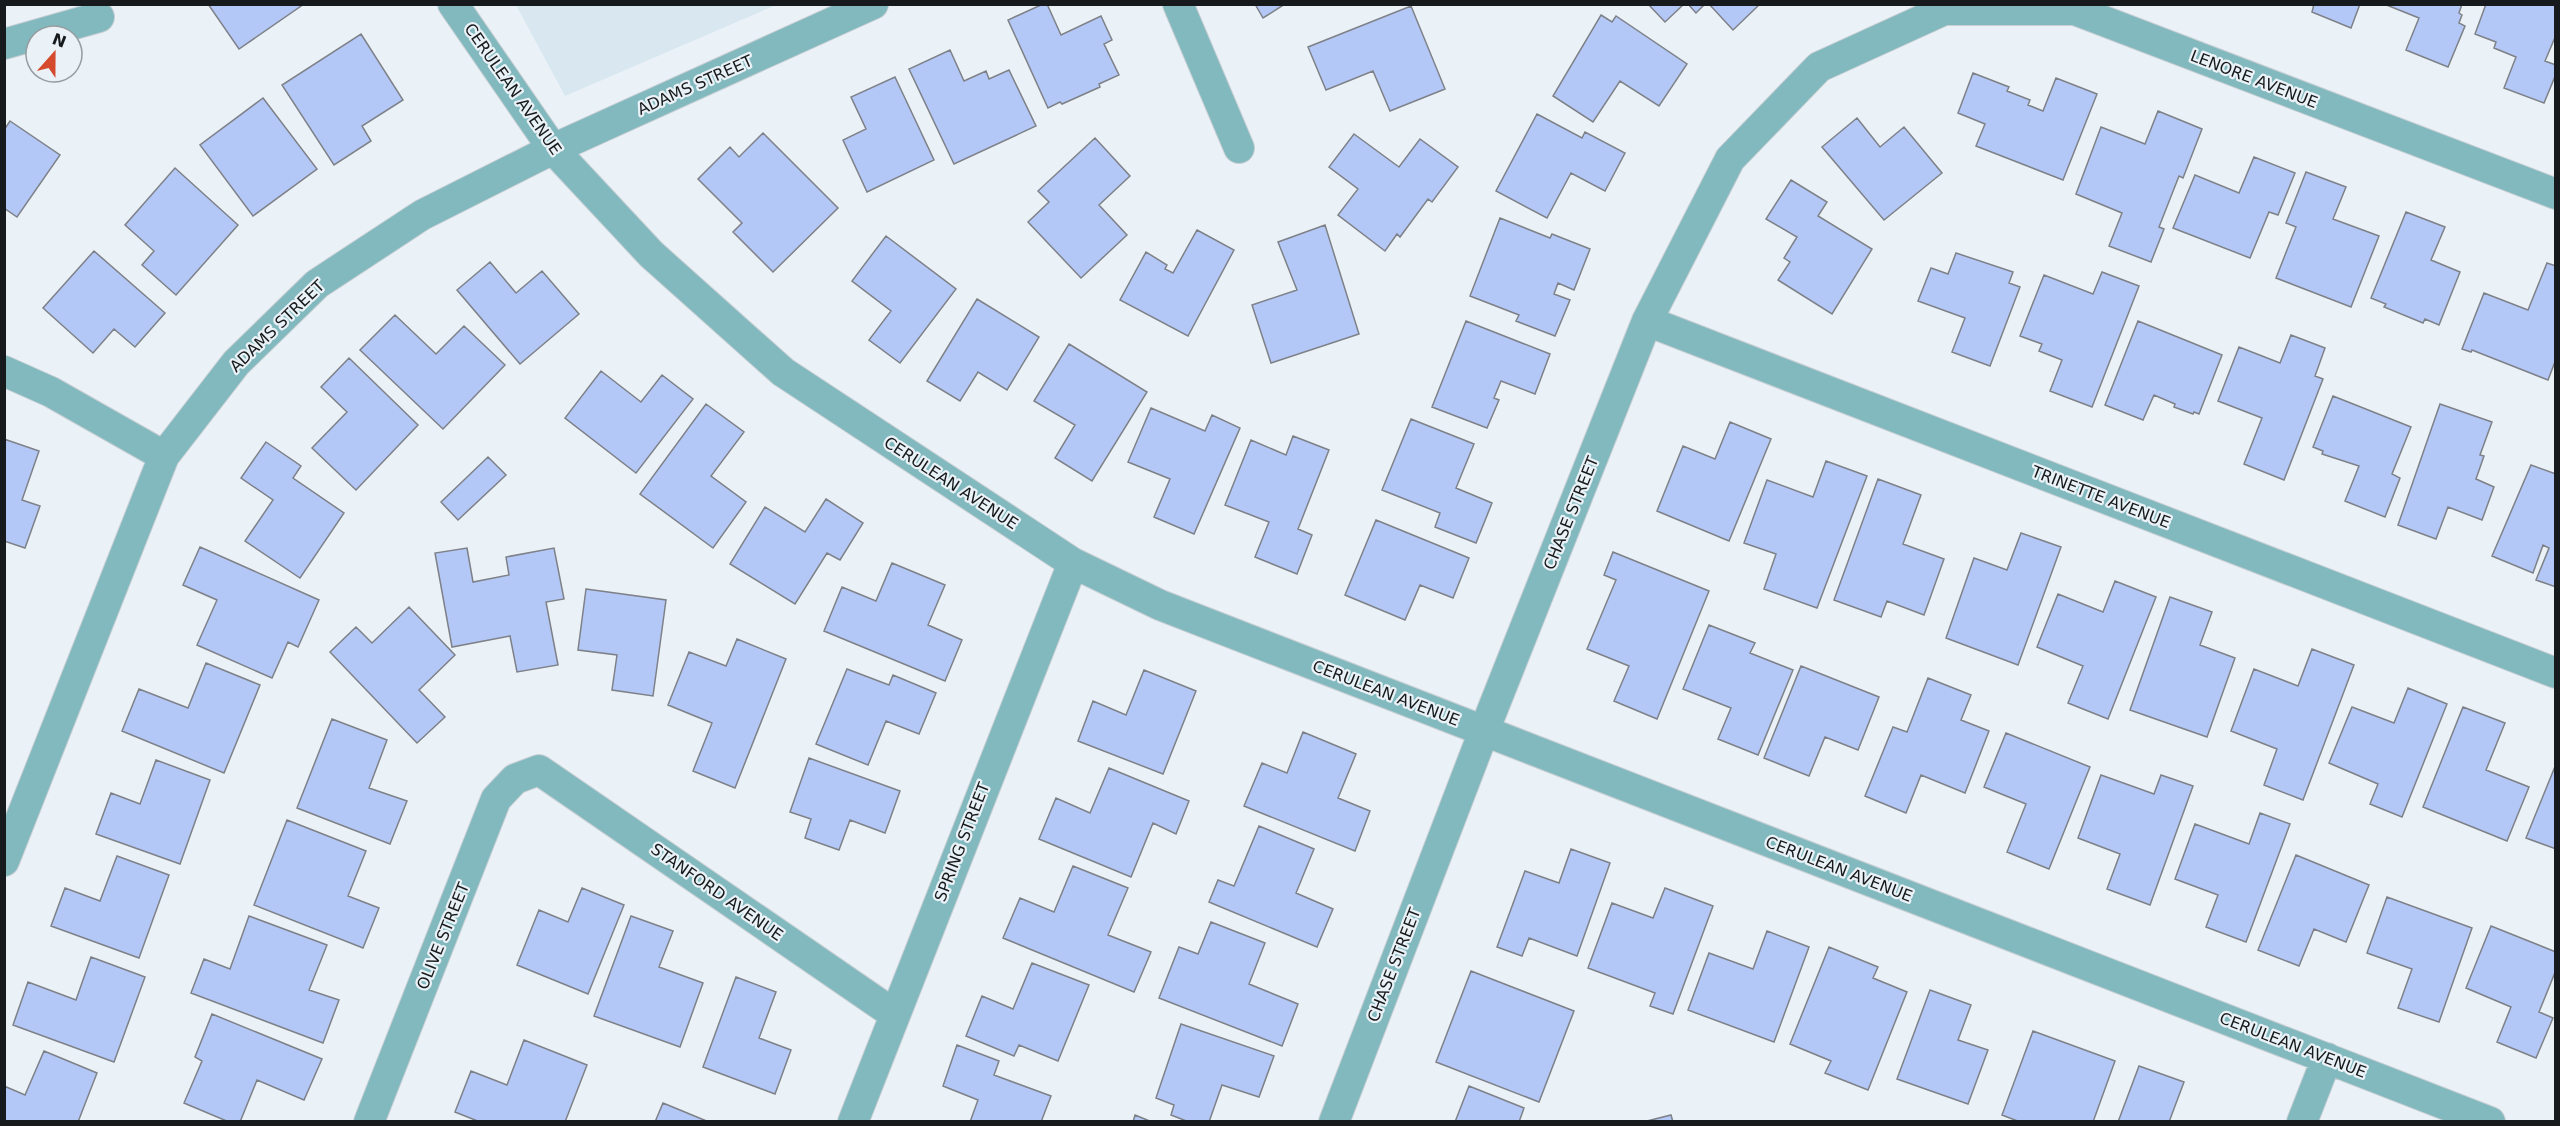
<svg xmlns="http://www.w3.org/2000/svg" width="2560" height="1126" viewBox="0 0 2560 1126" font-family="'DejaVu Sans',sans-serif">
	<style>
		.built { fill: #d8e7f0 }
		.building { fill: #b4c8f8; stroke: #7e8187; stroke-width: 1.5 }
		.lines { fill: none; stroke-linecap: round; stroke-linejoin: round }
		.minor-casing { stroke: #c8cfd4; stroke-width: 32 }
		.minor { stroke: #81b9be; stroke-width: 30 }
		.labels { text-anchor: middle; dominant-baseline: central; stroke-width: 4.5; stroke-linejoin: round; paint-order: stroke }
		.street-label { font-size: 16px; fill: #171a1c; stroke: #eaf2f7 }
	</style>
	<rect width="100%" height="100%" fill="#eaf2f7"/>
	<path class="built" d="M516,5h260l-211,91z"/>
	<path class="building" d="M208,4h96l-65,45z
		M1043,4h4l14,31 40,-19 11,24 -8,4 15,31 -20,9 1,3 -38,17 -2,-2 -12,6 -40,-88z
		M1255,4h30l-22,14z
		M1648,4h36l-19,18z
		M1688,4h17l-9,9z
		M1709,4h51l-27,26z
		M2314,4h46l-9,24 -39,-16z
		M2384,4h78l-3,9 3,2 -3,8 6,3 -17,41 -42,-17 13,-32z
		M2486,4h70v31l-11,26 11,4v9l-12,29 -40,-15 12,-31 -22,-9 2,-6 -21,-8z
		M1411,6l34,83 -55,22 -17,-40 -47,19 -18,-43z
		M1601,15l11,7 4,-6 71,48 -28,42 -39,-25 -27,41 -40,-26z
		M361,34l42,66 -41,26 9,15 -37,24 -52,-80z
		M950,50l14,31 22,-10 3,8 20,-9 27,56 -82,38 -45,-95z
		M1973,73l36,14 -2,4 23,9 -2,5 15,6 13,-33 41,16 -34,86 -87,-34 9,-22 -27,-11z
		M895,77l39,83 -67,32 -24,-52 23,-11 -15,-32z
		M263,98l54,71 -64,47 -53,-71z
		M2158,111l44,18 -19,49 -4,-2 -20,51 5,2 -13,33 -42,-16 13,-33 -46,-19 25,-67 44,17z
		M1537,114l45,24 3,-6 40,21 -20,38 -34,-18 -24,45 -51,-27z
		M1857,118l23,29 24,-20 38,46 -58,47 -62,-73z
		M10,121l50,34 -43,62 -13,-9v-78z
		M763,133l75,75 -65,64 -40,-40 9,-9 -44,-44 32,-32 9,10z
		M1354,134l45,33 21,-28 38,28 -26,35 -4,-3 -28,38 -3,-3 -12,17 -47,-36 20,-26 -29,-22z
		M1095,138l35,38 -31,29 28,30 -46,43 -53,-56 21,-20 -11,-11z
		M2254,157l41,16 -17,42 -9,-3 -19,46 -77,-30 22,-53 44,18z
		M175,168l63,57 -62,70 -34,-30 12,-14 -29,-26z
		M2306,172l40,15 -13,32 46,17 -28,71 -75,-29 20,-51 -10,-4z
		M1791,180l36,22 -9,14 54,33 -40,65 -54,-34 12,-18 -6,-4 13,-21 -31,-18z
		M2406,212l39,15 -14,33 29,12 -21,53 -14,-6 -2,4 -39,-16 2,-3 -15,-6z
		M1500,218l50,20 2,-4 38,15 -16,41 -16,-7 -4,11 16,6 -15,36 -39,-15 3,-6 -49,-19z
		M1325,225l34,109 -88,29 -19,-58 45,-15 -19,-48z
		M1197,230l37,20 -46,86 -68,-36 26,-48 21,13 -2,4 8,4z
		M886,236l70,53 -56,74 -31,-23 22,-29 -39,-30z
		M94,251l71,62 -30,34 -21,-18 -21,24 -50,-45z
		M1956,253l57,19 -4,11 11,4 -30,79 -38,-14 13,-34 -47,-17 13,-33 17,6z
		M490,262l26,31 26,-22 37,43 -59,50 -63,-74z
		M2547,263l9,3v93l-8,21 -76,-30 -1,2 -9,-3 22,-56 44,17z
		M2102,272l37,14 -47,121 -42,-16 12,-31 -23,-9 3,-7 -22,-8 24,-61 49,19z
		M977,299l62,38 -32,53 -29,-18 -18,29 -33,-20z
		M395,315l41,39 28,-28 41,39 -62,64 -83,-79z
		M1466,321l84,33 -15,40 -34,-13 -7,17 5,2 -12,28 -55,-21z
		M2138,321l84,34 -23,59 -5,-2 -1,2 -19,-7 1,-3 -21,-9 -11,25 -38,-15z
		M2291,335l34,13 -10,28 8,3 -39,101 -40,-16 18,-46 -44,-17 21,-54 41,16z
		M1069,344l78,48 -55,89 -37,-23 20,-33 -41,-24z
		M349,358l69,67 -62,65 -44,-42 35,-36 -26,-25z
		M601,371l40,31 21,-27 31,24 -57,74 -71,-55z
		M2333,396l78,31 -19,47 8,4 -15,39 -40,-16 14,-35 -37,-12 1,-3 -10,-4z
		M706,404l38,28 -33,44 35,26 -33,46 -73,-54z
		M2440,404l52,18 -12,33 4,1 -8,23 18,8 -12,33 -34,-13 -12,32 -38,-14z
		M1151,408l54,23 7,-16 28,13 -46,106 -40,-17 16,-38 -42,-17z
		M1411,419l63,25 -18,44 36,15 -16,40 -41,-16 5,-14 -58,-23z
		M1730,422l41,17 -42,102 -72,-30 26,-65 32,13z
		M1293,436l36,14 -31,79 14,6 -15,39 -42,-17 14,-35 -44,-17 26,-65 35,15z
		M4,439l35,12 -17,49 18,6 -15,42 -21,-7z
		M266,442l35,24 -8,12 51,35 -44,65 -55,-37 28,-41 -32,-22z
		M488,457l18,18 -48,45 -17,-18z
		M1826,461l41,15 -50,132 -53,-19 12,-35 -32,-11 23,-63 46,17z
		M2531,465l25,9v113l-20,-7 13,-32 -6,-3 -10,28 -41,-17z
		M1878,479l43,16 -18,49 41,15 -20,56 -37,-14 -6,16 -47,-17z
		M826,499l37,24 -23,37 -13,-7 -32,51 -65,-40 35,-57 40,25z
		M1376,520l93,38 -16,40 -33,-13 -15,35 -60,-25z
		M2021,533l40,14 -43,118 -72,-27 28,-80 33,12z
		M200,547l119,53 -21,47 -10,-5 -16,36 -75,-33 20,-45 -34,-15z
		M467,548l6,34 36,-7 -3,-18 48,-9 10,51 -18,3 12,63 -41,7 -7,-36 -58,11 -17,-94z
		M1613,552l96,39 -52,128 -43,-18 15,-35 -42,-17 29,-69 -12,-5z
		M892,563l53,22 -17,40 34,15 -17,41 -121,-50 18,-44 34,14z
		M2115,581l41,16 -48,122 -40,-16 15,-37 -46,-19 21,-53 45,18z
		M586,589l80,11 -13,96 -41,-6 5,-35 -39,-5z
		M2170,597l42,15 -12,33 35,13 -28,79 -77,-27z
		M409,607l46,48 -36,35 26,27 -28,26 -87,-91 26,-25 16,16z
		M1709,625l46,18 -5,10 43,17 -35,85 -40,-16 13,-31 -48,-19z
		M737,639l49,20 -51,129 -42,-17 19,-48 -44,-18 21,-53 37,14z
		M2312,649l42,16 -51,135 -39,-15 13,-36 -46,-18 23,-62 44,17z
		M206,663l54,22 -36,88 -102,-42 17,-42 49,19z
		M1801,666l78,31 -21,53 -33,-13 -16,39 -45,-18z
		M847,669l42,16 4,-10 43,18 -17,41 -33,-13 -18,44 -52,-21z
		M1144,670l52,21 -33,83 -85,-33 15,-40 33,14z
		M1928,678l43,17 -10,25 28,11 -24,62 -44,-18 -15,38 -41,-17 28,-69 14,5z
		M2408,688l39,16 -45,113 -32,-13 8,-20 -49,-21 23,-56 42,16z
		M2463,707l42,16 -19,47 43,17 -22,54 -84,-34z
		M332,719l55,21 -18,48 38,13 -17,43 -93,-36z
		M1303,732l53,22 -18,44 32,13 -15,40 -111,-45 18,-43 25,10z
		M2006,733l84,34 -41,102 -42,-17 19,-48 -42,-17z
		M809,758l91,33 -15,42 -35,-13 -11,30 -34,-12 6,-19 -21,-7z
		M156,760l54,20 -30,84 -84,-30 15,-41 29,11z
		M2556,764v85l-30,-11z
		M1109,768l80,33 -13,33 -23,-11 -22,54 -92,-38 17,-41 34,15z
		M2101,775l53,19 7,-19 32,11 -43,119 -43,-16 13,-35 -42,-16z
		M2260,813l30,11 -44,118 -40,-15 12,-32 -43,-16 20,-55 54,20z
		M287,820l79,31 -18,45 31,12 -16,40 -109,-43z
		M1259,826l55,23 -18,44 37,16 -16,38 -108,-45 9,-22 16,6z
		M1571,849l39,14 -33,93 -48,-18 -7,18 -25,-9 28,-76 34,12z
		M2296,855l73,30 -23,57 -32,-13 -15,37 -41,-16z
		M117,856l52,19 -30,83 -88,-32 14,-38 35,13z
		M1073,866l55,22 -20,47 43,17 -17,40 -131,-54 17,-40 34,14z
		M582,888l42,17 -36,89 -71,-29 22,-55 29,12z
		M1665,888l48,18 -40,108 -23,-8 5,-13 -67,-25 24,-65 41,15z
		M2387,897l85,31 -33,94 -41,-14 14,-39 -45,-16z
		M249,916l78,29 -18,45 30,10 -16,43 -132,-50 13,-34 26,10z
		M631,916l42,15 -14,36 44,16 -23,64 -86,-31z
		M1211,922l54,21 -16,41 49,20 -16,42 -123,-48 20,-51 19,7z
		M2491,926l65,26v18l-17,42 14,6 -17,40 -39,-16 14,-35 -45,-19z
		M1767,931l42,16 -35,95 -86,-32 21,-57 44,16z
		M1829,947l49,20 -5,11 34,14 -39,98 -43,-17 6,-12 -41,-17z
		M91,957l54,20 -31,85 -101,-37 15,-43 48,18z
		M1032,963l57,22 -31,76 -39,-16 -5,11 -48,-20 16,-40 31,13z
		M1471,971l103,40 -35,91 -103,-40z
		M736,977l40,15 -17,46 32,12 -16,44 -72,-27z
		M1930,990l41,15 -13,35 30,10 -20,54 -71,-25z
		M212,1014l110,45 -18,41 -47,-20 -17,42h-11l-45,-19 18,-42 -7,-4z
		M1181,1024l93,32 -15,41 -37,-12 -13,37h-20l-18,-7 3,-10 -18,-7z
		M2033,1031l82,30 -22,61h-73l-18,-7z
		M524,1040l63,25 -22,57h-85l-25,-10 16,-41 36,14z
		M957,1045l42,16 -5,14 57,21 -10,26h-71l8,-22 -35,-14z
		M44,1051l53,22 -19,49h-74v-36l21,9z
		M2139,1066l45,16 -15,40h-51z
		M1469,1086l55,22 -5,14h-64z
		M663,1103l46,19h-54z
		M1135,1115l17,7h-19z
		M1671,1115l2,7h-30z"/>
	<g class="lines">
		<defs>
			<path id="minor" d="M453,4l100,145 98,105 132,118 290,191 87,42 1330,517
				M1178,4l61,144
				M4,44l95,-27
				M1647,321l909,352
				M4,371l47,21 113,64
				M4,861l160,-405 72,-93 81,-79 105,-69 131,-66 320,-145
				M369,1122l127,-323 19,-20 24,-9 355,244
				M853,1122l220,-559
				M1334,1122l150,-391 163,-410 83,-162 89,-92 125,-57h131l481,184
				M2302,1122l25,-64"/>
		</defs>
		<use href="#minor" class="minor-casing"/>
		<use href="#minor" class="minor"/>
	</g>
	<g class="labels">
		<g class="street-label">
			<text transform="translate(2254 79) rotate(21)">LENORE AVENUE</text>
			<text transform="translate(695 85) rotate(-24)">ADAMS STREET</text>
			<text transform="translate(513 89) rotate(55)">CERULEAN AVENUE</text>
			<text transform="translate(277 326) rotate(-44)">ADAMS STREET</text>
			<text transform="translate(951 483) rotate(33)">CERULEAN AVENUE</text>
			<text transform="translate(2101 497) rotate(21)">TRINETTE AVENUE</text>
			<text transform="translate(1571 513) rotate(-68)">CHASE STREET</text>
			<text transform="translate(1386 693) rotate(21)">CERULEAN AVENUE</text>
			<text transform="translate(962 842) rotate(-69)">SPRING STREET</text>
			<text transform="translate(1839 869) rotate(21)">CERULEAN AVENUE</text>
			<text transform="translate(717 892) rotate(35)">STANFORD AVENUE</text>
			<text transform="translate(443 936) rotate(-68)">OLIVE STREET</text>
			<text transform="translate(1394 965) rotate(-69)">CHASE STREET</text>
			<text transform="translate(2293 1045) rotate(21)">CERULEAN AVENUE</text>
		</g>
	</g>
	<rect width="2560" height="1126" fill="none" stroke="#171a1c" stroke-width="12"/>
	<g transform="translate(54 54) rotate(21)"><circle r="28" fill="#eaf2f7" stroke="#969c9f" stroke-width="1.5"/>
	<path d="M0-4.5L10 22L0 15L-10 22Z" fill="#d54a2d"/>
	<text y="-9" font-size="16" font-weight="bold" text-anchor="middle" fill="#171a1c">N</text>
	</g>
</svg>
